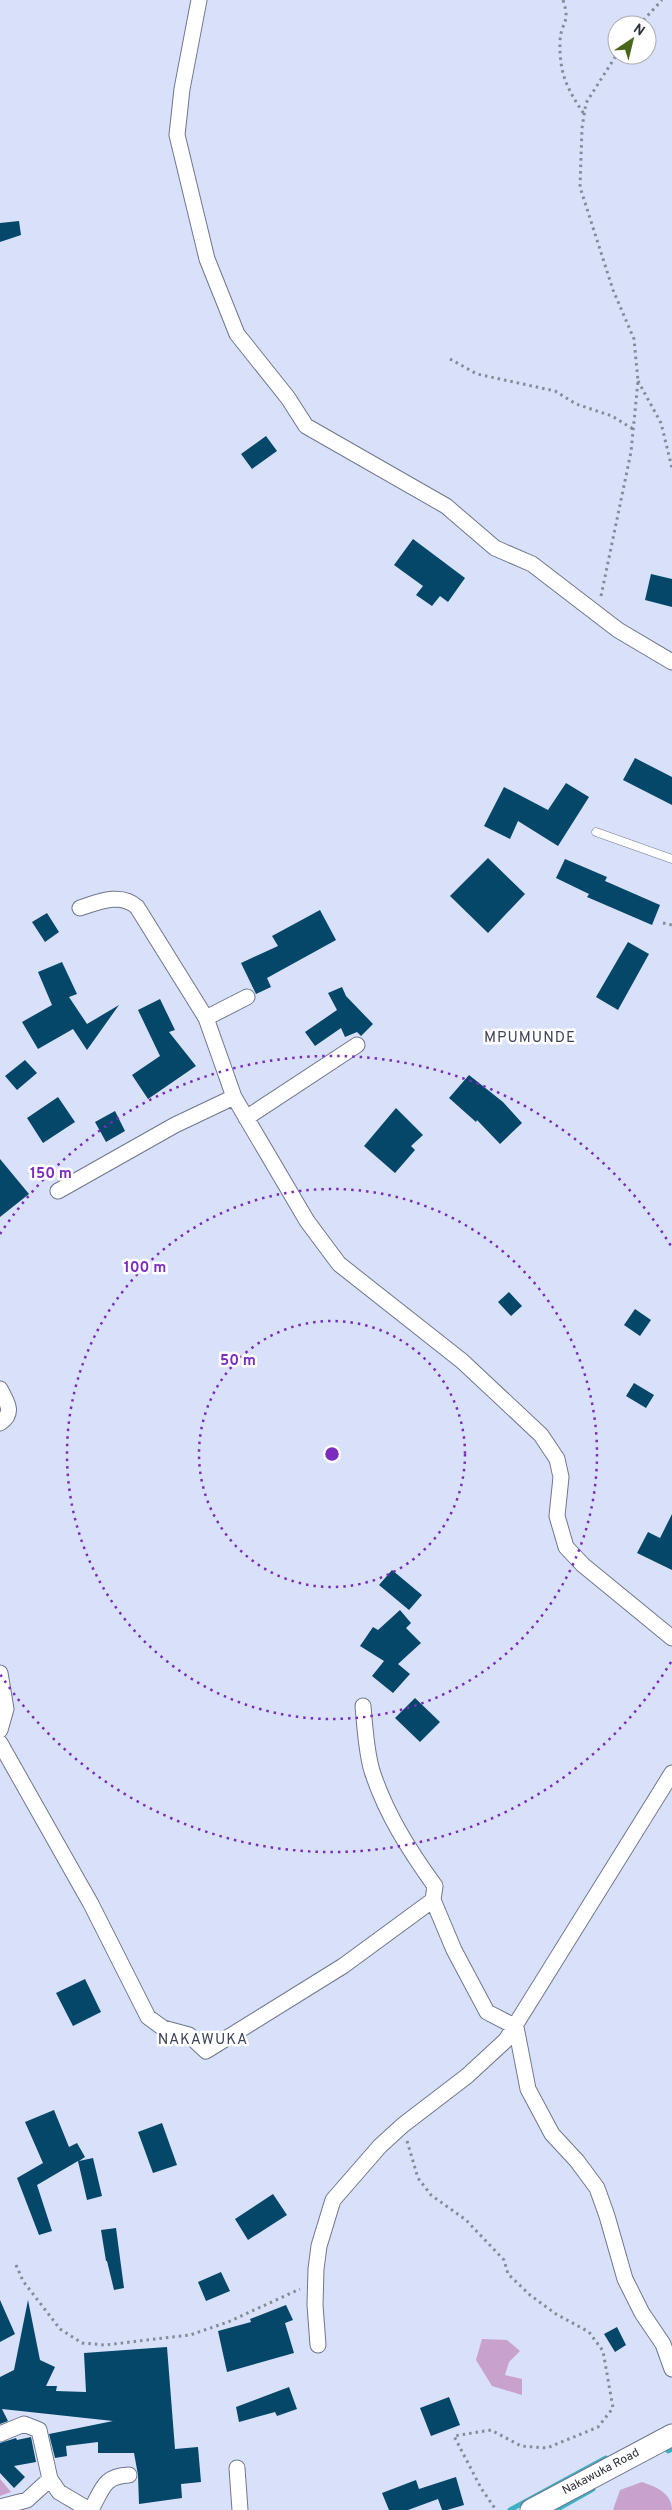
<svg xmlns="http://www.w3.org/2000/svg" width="672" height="2510" viewBox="0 0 672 2510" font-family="Overpass,sans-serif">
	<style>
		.green { fill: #c8a1cd }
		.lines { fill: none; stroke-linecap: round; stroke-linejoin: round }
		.stream { stroke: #3eb0c4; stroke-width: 5 }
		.building { fill: #044769 }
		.service-casing { stroke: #6e778c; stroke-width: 9 }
		.minor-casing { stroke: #6e778c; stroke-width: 17 }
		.secondary-casing { stroke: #6e778c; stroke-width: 23 }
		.path { stroke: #848b9b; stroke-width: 3; stroke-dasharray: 2.5 4; stroke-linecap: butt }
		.service { stroke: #fff; stroke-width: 8 }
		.minor { stroke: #fff; stroke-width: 15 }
		.secondary { stroke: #fff; stroke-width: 21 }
		.ring { fill: none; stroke: #7b2cbf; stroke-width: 2.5; stroke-dasharray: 2.5 5 }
		.labels { text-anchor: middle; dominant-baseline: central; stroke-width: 5; stroke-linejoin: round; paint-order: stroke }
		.street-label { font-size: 12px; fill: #2a2e36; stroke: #fff }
		.quarter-label { font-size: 15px; letter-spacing: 1px; fill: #3c4457; stroke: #fff }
		.centre { fill: #7b2cbf; stroke: #fff; stroke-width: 2.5 }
		.ring-label { font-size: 15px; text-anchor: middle; font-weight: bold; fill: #7b2cbf; stroke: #fff; stroke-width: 5; stroke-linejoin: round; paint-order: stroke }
	</style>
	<rect width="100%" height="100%" fill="#d8e1f9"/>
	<path class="green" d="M482,2339l25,1 13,11 -11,11 -4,13 17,4v16l-30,-9 -16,-26z
		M0,2479l11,13 -11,4z
		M642,2482c14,5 30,11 30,28h-59l7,-20z"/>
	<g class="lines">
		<path class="stream" d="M668,2451l4,-2
			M510,2510l96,-52
			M556,2510l37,-21"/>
	</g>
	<path class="building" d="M19,221l2,14 -21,7v-19z
		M266,436l11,15 -25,18 -11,-15z
		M413,539l52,39 -17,24 -8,-6 -8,10 -16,-11 7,-9 -29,-21z
		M651,574l21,5v28l-27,-7z
		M635,758l37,19v28l-49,-25z
		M566,783l23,14 -31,49 -40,-25 -8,18 -26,-13 20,-39 44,23z
		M488,858l37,36 -37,39 -38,-37z
		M565,859l42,18 -2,4 55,24 -8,20 -65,-28 2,-3 -33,-16z
		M320,910l16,30 -69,38 4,9 -15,7 -15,-31 37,-17 -6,-10z
		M47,913l12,19 -14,10 -13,-20z
		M628,942l21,12 -31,56 -22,-13z
		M62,962l15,32 -8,3 18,27 32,-19 -32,45 -14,-21 -35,20 -16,-27 30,-17 -14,-33z
		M342,987l4,9 27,28 -12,12 -4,-4 -12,5 -4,-9 -26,18 -10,-14 32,-22 -9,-17z
		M160,999l15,31 -6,2 27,34 -48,33 -16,-24 28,-19 -22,-46z
		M25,1060l12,13 -20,17 -12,-14z
		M469,1075l34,27 19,21 -22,21 -23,-24 -1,2 -27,-24z
		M58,1097l17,25 -32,21 -16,-25z
		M396,1108l27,27 -12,11 4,4 -20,23 -31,-27z
		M115,1111l10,20 -19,11 -11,-20z
		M0,1159l29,35 -29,23z
		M509,1292l13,14 -11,10 -13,-14z
		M635,1309l16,11 -11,16 -16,-11z
		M634,1383l20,12 -8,13 -20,-12z
		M672,1514v56l-35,-17 11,-21 12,6z
		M392,1570l30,25 -13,15 -30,-25z
		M400,1610l11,13 -5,5 15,15 -23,21 12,10 -17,19 -21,-17 12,-15 -24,-15 13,-19 5,3z
		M415,1698l25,24 -20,20 -25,-24z
		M85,1979l16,33 -28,14 -17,-33z
		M54,2110l15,37 8,-4 8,14 -6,4 14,-3 9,38 -15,4 -9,-39 -41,24 15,46 -13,4 -22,-57 26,-15 -18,-41z
		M162,2123l15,42 -24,8 -15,-41z
		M273,2194l14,21 -39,25 -13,-21z
		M116,2228l8,60 -10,2 -7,-29h-1l-5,-31z
		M221,2272l9,19 -24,10 -8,-19z
		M0,2300l15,34 -15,8z
		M28,2300l12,60 15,7 -9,19h11l-1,5 30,1 -2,-39 83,-6 8,102 23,-2 3,35 -20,2 1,14 -43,6 -1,-29 -4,-22h-36v-11l-32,4 1,10 -12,2 -6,-24 64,-13 -111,-12 6,12 -8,3v-47l14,-7z
		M286,2305l7,15 -8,3 9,30 -67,19 -9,-41 33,-9 -1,-3z
		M617,2327l9,18 -11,7 -11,-18z
		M289,2387l8,22 -20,7 -2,-4 -36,10 -3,-15z
		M449,2397l11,28 -29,11 -11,-28z
		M31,2437l5,25 -22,4 11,11 -11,11 -14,-15v-30l16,-5 1,2z
		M456,2477l8,28 -17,5h-5l-4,-11 -30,11h-19l-7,-17 34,-13 3,9z"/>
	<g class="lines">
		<defs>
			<path id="service" d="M596,832l76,27"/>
			<path id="minor" d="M199,0l-17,89 -5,46 30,124 30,75 51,64 18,28 140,80 49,42 37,16 86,66 54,32
				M80,908c18,-6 41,-16 57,-1l69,111 28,79 73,124 32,43 123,97 79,74 16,24 4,18 -4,39 9,31 17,18 89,73
				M206,1018l41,-21
				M246,1118l111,-73
				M58,1191l117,-66 59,-28
				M0,1389c7,13 15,24 0,34
				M0,1673l6,36 -6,21
				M363,1706c2,21 3,45 9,65 14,43 37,79 63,115l-2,14 21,50 33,62 29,15 12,62 24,45 25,27 20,27 10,28 18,63 17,34 21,31 9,25
				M0,1743l91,161 57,113 15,11 26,7 17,16 137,-85 90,-66
				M318,2345l-3,-40 1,-36 3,-23 14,-46 47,-54 23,-21 64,-49 39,-36 166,-267
				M0,2434l24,-10 15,6 11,49 -23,21 -27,7
				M237,2468l3,42
				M50,2479l9,13 27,16 7,-2c10,-19 12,-30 36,-31"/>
			<path id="secondary" d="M531,2510l141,-75"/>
		</defs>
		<use href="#service" class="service-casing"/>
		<use href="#minor" class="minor-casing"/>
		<use href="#secondary" class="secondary-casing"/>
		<path class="path" d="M563,0c8,24 -2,21 -3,41 -1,32 7,48 24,73
			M639,25l23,-25
			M450,359l27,15 78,17 21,13 36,12 21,13
			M638,381l23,42 11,45
			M601,596l30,-144 7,-71 -4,-42 -21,-49 -33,-103 2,-59 4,-25 31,-49
			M663,923l9,2
			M407,2141l11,37 13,17 35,25 38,40 4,14 22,21 26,19 33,18 14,19 10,57 -15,19 -51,21 -26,-2 -30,-16 -37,6 27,52 15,22
			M16,2265l7,16 37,48 22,14 23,2 85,-10 38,-13 72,-33"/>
		<use href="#service" class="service"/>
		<use href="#minor" class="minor"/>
		<use href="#secondary" class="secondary"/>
	</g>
	<g class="ring">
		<circle cx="332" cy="1454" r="133"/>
		<circle cx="332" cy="1454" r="265"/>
		<path d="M671 1662A398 398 0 0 1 0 1674M0 1234A398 398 0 0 1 671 1246"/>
	</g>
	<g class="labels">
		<g class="street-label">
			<text transform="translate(601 2472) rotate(-28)">Nakawuka Road</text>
		</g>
		<g class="quarter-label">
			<text x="530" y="1038">MPUMUNDE</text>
			<text x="203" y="2040">NAKAWUKA</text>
		</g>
	</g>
	<circle cx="332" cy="1454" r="8" class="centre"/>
	<g class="ring-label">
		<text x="51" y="1178">150 m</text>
		<text x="145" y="1272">100 m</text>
		<text x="238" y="1365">50 m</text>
	</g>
	<g transform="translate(632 40) rotate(35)"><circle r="24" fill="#ffffff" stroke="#aaabaf"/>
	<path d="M0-4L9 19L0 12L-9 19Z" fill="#49671a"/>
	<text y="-8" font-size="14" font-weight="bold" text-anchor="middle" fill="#2a2e36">N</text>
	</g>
</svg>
